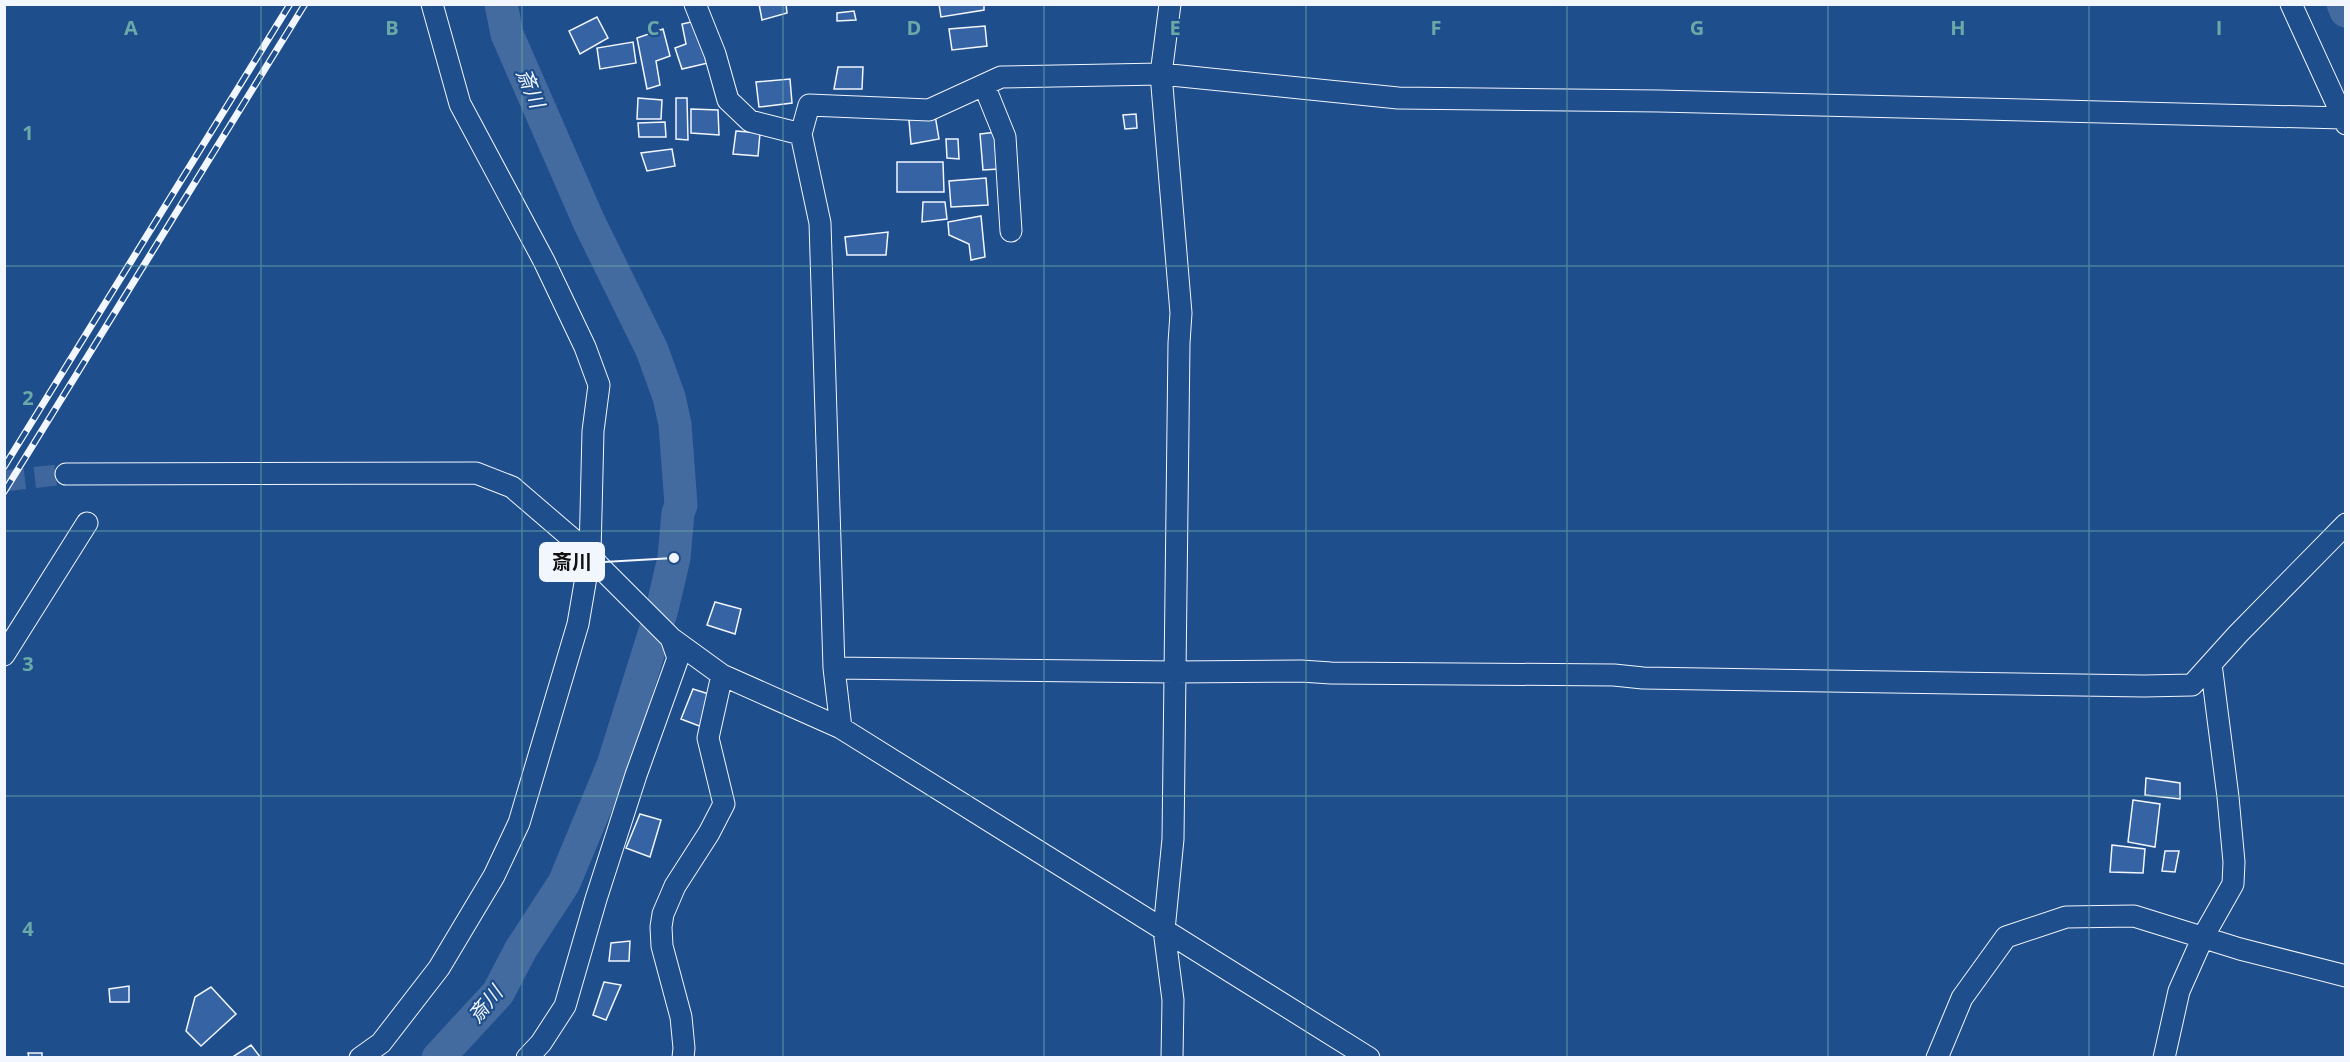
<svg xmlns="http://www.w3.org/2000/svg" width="2350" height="1062" viewBox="0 0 2350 1062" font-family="'Open Sans','Noto Sans JP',sans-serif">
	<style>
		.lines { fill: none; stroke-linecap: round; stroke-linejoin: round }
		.river { stroke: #446ba0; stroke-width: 33 }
		.building { fill: #3563a3; stroke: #f2f6ff; stroke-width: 1.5 }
		.minor-tunnel { stroke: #3f679d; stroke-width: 21; stroke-dasharray: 21 10; stroke-linecap: butt }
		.minor-casing { stroke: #f2f6ff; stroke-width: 23 }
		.minor { stroke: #1f4e8c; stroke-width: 21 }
		.rail-casing { stroke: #f2f6ff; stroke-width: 7 }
		.rail { stroke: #1f4e8c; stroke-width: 4.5; stroke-dasharray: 14; stroke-linecap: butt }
		.grid { fill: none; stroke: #6aa9a8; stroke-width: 1.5; stroke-opacity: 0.55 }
		.labels { text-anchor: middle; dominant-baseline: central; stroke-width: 4.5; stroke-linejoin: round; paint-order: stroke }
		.water-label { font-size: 20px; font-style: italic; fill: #f2f6ff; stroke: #1f4e8c }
		.grid-label { font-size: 20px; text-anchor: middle; font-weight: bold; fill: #6aa9a8; stroke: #1f4e8c; stroke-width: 4.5; stroke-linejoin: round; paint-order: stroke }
		.leader { fill: none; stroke: #f2f6ff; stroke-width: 2 }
		.callout-dot { fill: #f2f6ff; stroke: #1f4e8c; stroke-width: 2 }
		.callout { fill: #f2f6ff; stroke: #f2f6ff; stroke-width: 2 }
		.callout-label { font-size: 20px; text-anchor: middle; font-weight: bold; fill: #111 }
	</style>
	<rect width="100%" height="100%" fill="#1f4e8c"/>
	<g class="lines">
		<path class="river" d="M2343,4l3,7
			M438,1058l60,-65 23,-44 43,-66 49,-118 49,-156 12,-51 4,-45 3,-8 -6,-81 -6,-27 -17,-47 -63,-128 -82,-188 -6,-30"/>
	</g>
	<path class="building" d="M759,4h27l1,9 -25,7z
		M939,4h45v6l-43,7z
		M854,11l2,9 -19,1v-8z
		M597,17l11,21 -28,16 -11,-23z
		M696,21l12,42 -26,6 -7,-21 11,-4 -4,-20z
		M985,26l2,20 -35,4 -3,-21z
		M663,29l7,27 -14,5 4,24 -13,4 -10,-51z
		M633,42l3,21 -36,6 -3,-21z
		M838,67h25l-1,22h-28z
		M790,79l2,24 -33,4 -3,-25z
		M638,98l24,2 -1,19h-24z
		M676,98h11l1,42 -12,-1z
		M691,109l27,1 1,25 -28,-2z
		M1136,114l1,14 -12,1 -2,-14z
		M935,115l4,24 -28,5 -2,-24z
		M665,122l1,15h-27l-1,-14z
		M736,131l24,2 -2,23 -25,-2z
		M997,132l2,37 -16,1 -3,-36z
		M946,139h12l1,20 -12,-1z
		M672,149l3,17 -28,5 -6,-18z
		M897,162h46l1,30h-47z
		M986,178l2,27 -37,2 -2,-26z
		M923,202h22l2,17 -25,3z
		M981,216l4,41 -14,3 -2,-16 -20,-9 -1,-13z
		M888,232l-2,23h-39l-2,-18z
		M715,602l26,7 -6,25 -28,-9z
		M693,689l19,6 -10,32 -21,-8z
		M2146,778l34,5v16l-35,-4z
		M2133,800l27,4 -5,43 -27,-5z
		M640,814l21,6 -11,37 -24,-9z
		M2112,845l33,4 -2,24 -33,-1z
		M2165,851h14l-4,21 -13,-1z
		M630,941l-1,20h-20l2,-18z
		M604,982l17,3 -15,35 -13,-5z
		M129,986v16h-19l-1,-13z
		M211,987l25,27 -35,32 -15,-15 9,-34z
		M251,1045l10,13h-30z
		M28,1053h14v5h-13z"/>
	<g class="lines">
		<path class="minor-tunnel" d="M4,481l62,-7"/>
		<defs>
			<path id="minor" d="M695,4l20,50 13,46 22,21 51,13
				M1170,4l-9,70 20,239 -2,30 -6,496 -9,91 9,70 -1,58
				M2291,4l55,120
				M984,85l21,52 6,94
				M66,474l410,-1 36,14 78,67 8,11 73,73 51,37 119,53 528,330
				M4,655l83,-132
				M834,668l340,4 127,-1 30,2 283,2 29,3 501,8 48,-1 46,-51 108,-110
				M841,728l-7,-60 -14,-445 -19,-89 8,-29 120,5 72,-33 160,-3 237,24 261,3 684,17
				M360,1058l21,-15 58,-75 55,-92 25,-53 59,-199 12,-70 3,-123 6,-46 -14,-38 -41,-86 -84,-157 -28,-100
				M527,1058l14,-15 24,-37 31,-107 40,-124 42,-117 -7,-20
				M683,1058l1,-10 -3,-31 -19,-71 -1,-19 2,-13 12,-28 34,-53 15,-29 -16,-66 14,-63
				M1937,1058l25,-60 44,-61 60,-20 68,-1 106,33 106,27
				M2164,1058l15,-67 24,-54 30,-53 1,-22 -6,-65 -17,-133"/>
		</defs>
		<use href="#minor" class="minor-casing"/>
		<use href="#minor" class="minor"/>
		<defs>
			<path id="rail" d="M4,467l286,-463
				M4,492l301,-488"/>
		</defs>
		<use href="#rail" class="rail-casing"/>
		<use href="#rail" class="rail"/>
	</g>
	<path class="grid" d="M261,4v1054M522,4v1054M783,4v1054M1044,4v1054M1306,4v1054M1567,4v1054M1828,4v1054M2089,4v1054M4,266h2342M4,531h2342M4,796h2342"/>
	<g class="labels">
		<g class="water-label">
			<text transform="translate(531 88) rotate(67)">斎川</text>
			<text transform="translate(485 1004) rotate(-50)">斎川</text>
		</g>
	</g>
	<g class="grid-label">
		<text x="131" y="35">A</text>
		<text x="392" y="35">B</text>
		<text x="653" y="35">C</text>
		<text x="914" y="35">D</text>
		<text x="1175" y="35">E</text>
		<text x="1436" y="35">F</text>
		<text x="1697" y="35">G</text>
		<text x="1958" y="35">H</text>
		<text x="2219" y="35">I</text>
		<text x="28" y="140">1</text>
		<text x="28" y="405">2</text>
		<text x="28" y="671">3</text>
		<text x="28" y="936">4</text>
	</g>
	<path class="leader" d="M674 558L604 562"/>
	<circle class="callout-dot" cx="674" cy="558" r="6"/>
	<rect class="callout" x="540" y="543" width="64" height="38" rx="6"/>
	<g class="callout-label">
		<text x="572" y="569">斎川</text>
	</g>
	<rect width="2350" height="1062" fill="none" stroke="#f2f6ff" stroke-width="12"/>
</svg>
